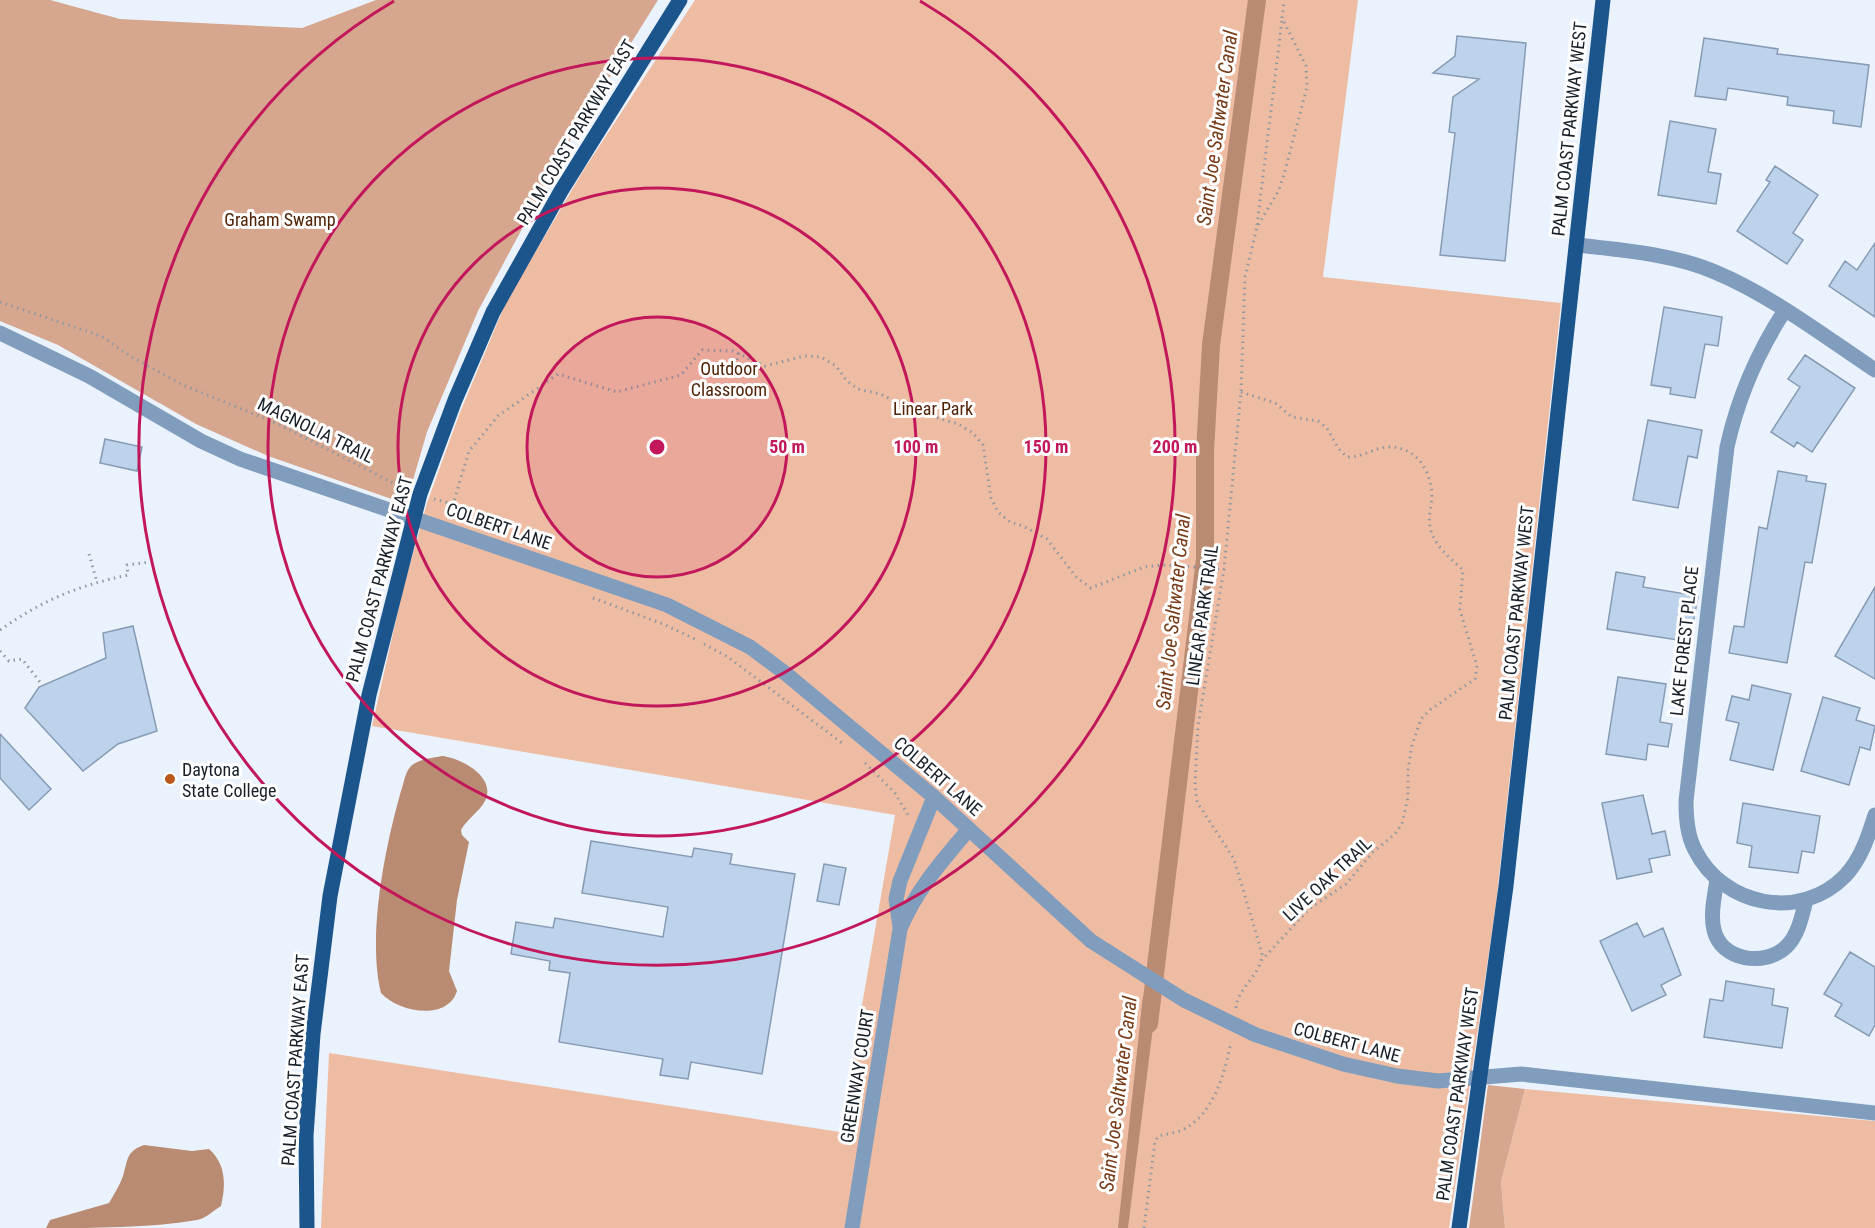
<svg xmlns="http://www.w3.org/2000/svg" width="1875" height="1228" viewBox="0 0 1875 1228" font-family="'Roboto Condensed',sans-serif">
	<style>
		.green { fill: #eebca3 }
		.forest { fill: #d7a68e }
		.water { fill: #ba8b73 }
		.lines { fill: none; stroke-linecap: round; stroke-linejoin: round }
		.canal { stroke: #ba8b73; stroke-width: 18 }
		.building { fill: #bdd3ec; stroke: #869bb3; stroke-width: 1.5 }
		.path { stroke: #9099a2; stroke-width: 3; stroke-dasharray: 1.5 4.5; stroke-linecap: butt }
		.minor { stroke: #809dbd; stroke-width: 15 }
		.major { stroke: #1b558c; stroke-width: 15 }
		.ring { fill: none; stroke: #c2185b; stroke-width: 3 }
		.poi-dot { fill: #b9581a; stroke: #fff; stroke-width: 2 }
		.labels { text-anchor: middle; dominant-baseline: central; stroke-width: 6; stroke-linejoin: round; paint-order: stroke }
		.street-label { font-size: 18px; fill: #171f28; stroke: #fff }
		.park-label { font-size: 18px; fill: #512307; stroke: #fff }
		.poi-label { font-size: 18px; fill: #171f28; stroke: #fff; text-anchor: start }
		.water-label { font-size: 20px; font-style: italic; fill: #783b18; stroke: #fff }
		.centre { fill: #c2185b; stroke: #fff; stroke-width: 3 }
		.ring-label { font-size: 18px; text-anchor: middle; font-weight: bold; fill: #c2185b; stroke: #fff; stroke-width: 6; stroke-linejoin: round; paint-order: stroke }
	</style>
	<rect width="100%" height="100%" fill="#eaf3fd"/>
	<path class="green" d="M695,0h663l-35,277 238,26 -65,601 -47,324h-1128l8,-175 511,79 55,-317 -523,-89 31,-137 24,-86 32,-88 47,-113 77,-131z
		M1525,1089l350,32v107h-370l-4,-46z"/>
	<path class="forest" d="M0,0h50l70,19 182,9 74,-28h282l-95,152 -85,159 -51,121 -21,72 -138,-48 -72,-32 -138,-79 -58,-24z
		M1488,1085l37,4 -24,93 4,46h-36z"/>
	<path class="water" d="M442,756c19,2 55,21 43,45 -6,11 -18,18 -24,29l1,5 7,7 -12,58 -8,71 8,20c-10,31 -59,21 -76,2 -14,-57 4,-146 20,-202 3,-8 4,-19 10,-25 8,-7 21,-8 31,-10z
		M1143,996l13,7 -28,225h-10z
		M144,1145l48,6 17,-2c17,15 17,36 12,57 -7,4 -16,13 -24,14 -49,8 -100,8 -151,8l4,-8 59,-17c5,-9 11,-18 14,-27 5,-16 3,-25 21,-31z"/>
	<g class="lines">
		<path class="canal" d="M1149,1024l56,-465v-108l6,-106 46,-345"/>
	</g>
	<path class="building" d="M1457,36l69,7 -21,218 -65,-6 15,-122 -6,-1 4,-35 26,-18 -46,-6 22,-17z
		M1704,38l74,11 -1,5 92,11 -8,62 -28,-4 1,-12 -47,-6 1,-8 -60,-9 -2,12 -31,-4z
		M1670,121l46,8 -8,43 13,2 -5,30 -58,-9z
		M1775,166l43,29 -25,38 10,7 -16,24 -50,-33 33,-49 -4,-2z
		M1875,243v74l-46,-31 16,-25 12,9z
		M1664,307l58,10 -4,29 -13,-2 -10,54 -25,-4 1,-6 -20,-3z
		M1805,355l50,33 -43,64 -15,-10 -3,5 -23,-15 29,-45 -12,-8z
		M1648,420l54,10 -5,28 -9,-2 -10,52 -45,-8z
		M105,439l37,8 -5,24 -37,-8z
		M1778,471l29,5 -1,5 20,3 -14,79 -7,-1 -18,101 -58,-10 5,-27 10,1 15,-100 8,2z
		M1616,572l29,5 -2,10 55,9 -5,28 -6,-1 -3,18 -77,-12z
		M1875,587v92l-40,-23z
		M133,626l24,105 -39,13 -35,27 -58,-63 14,-21 67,-29 -3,-25z
		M1618,677l48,7 -6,38 12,2 -4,23 -20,-3 -2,16 -40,-6z
		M1752,685l39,9 -18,76 -43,-10 9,-37 -13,-3 6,-24 17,4z
		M1823,697l37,11 -4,12 19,6 -5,24 -10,-3 -11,38 -48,-14z
		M0,734l51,55 -22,21 -29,-32z
		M1643,795l9,39 13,-3 5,24 -21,4 3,13 -35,7 -15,-76z
		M1743,803l77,13 -6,37 -12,-2 -4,22 -49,-6 3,-21 -15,-3z
		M591,841l101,16 2,-9 38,6 -2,10 65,10 -33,200 -71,-12 -3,17 -28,-4 3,-16 -104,-17 11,-69 -21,-3 1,-9 -39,-7 5,-32 37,6 2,-10 108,19 5,-30 -86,-14z
		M824,864l22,4 -7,37 -22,-4z
		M1637,923l7,14 19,-9 18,47 -20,10 5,10 -34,16 -32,-70z
		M1850,952l25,15v58l-6,11 -34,-20 7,-12 -18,-10z
		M1726,981l48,8 -2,16 16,3 -6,40 -78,-11 6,-38 13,2z"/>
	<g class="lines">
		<path class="path" d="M1257,225l25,-205
			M0,302l101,34 29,20 53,29 95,39 127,65
			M737,360l2,-7
			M1241,392l34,11 17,14 26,4 9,7 11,20 9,9c17,0 27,-9 40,-10 28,-1 43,21 45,47 0,13 -5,23 -1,37 6,17 19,27 32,39l-3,40 17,56 -2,13 -44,30 -10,10 -9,26 -4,25v27l-6,27 -7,10 -22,18 -27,32 -37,25 -47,51
			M434,499l19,5 16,-53 29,-35 60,-42 59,18 64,-17 21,-25 31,1 32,15 40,-10 16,1 15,9 11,15 11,8 22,5 37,18 41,12 15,9 10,12 8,53 7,14 12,10 13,4 24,13 30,39 14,10 53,-21 19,-2 61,4
			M89,554l8,28
			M593,598l70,26 32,15
			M0,630c43,-30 77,-44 128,-55l-1,-10 22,-3
			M704,644l24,13 114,86
			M0,651l9,10 13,-2 18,23
			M865,763l30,30 15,25
			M1236,1008c1,-20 26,-33 26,-55l-28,-94 -37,-57 -2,-17 3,-59 26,-157 17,-177 4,-115 12,-50 22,-37 6,-19 22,-84 -1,-21 -24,-48 2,-18
			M1144,1228l11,-87 4,-5c7,-2 16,-3 23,-6 32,-15 43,-58 49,-88"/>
		<path class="minor" d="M1577,245c45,5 96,9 138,27 57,24 109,64 160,98
			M1785,310c-28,43 -47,87 -58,137l-41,354c0,17 1,34 9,49 28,56 105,72 150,26 16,-17 23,-39 30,-61
			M0,333l89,43 112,65 39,18 427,146 83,42 35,26 149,124 157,144 93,59 72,35 87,29 54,12 41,5 83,-7 354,39
			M1717,879c-2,15 -7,35 -3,51 7,31 51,37 72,17 12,-11 16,-31 20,-47
			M900,927l-4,-28 4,-18 34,-84
			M852,1228l48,-299c16,-39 42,-68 69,-100"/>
		<path class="major" d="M307,1228l-1,-92 7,-102 17,-138 39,-201 51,-201 35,-94 38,-88 68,-121 119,-191
			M1459,1228l47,-342 97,-886"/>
	</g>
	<circle cx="657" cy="447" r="130" fill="#c2185b" fill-opacity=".12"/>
	<g class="ring">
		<circle cx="657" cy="447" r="130"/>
		<circle cx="657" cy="447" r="259"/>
		<circle cx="657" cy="447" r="389"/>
		<path d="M920 1A518 518 0 1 1 394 1"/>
	</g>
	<circle class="poi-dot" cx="170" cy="779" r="6"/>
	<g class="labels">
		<g class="street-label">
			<text transform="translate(1569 129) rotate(-84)">PALM COAST PARKWAY WEST</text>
			<text transform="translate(576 132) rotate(-59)">PALM COAST PARKWAY EAST</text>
			<text transform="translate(316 430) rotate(26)">MAGNOLIA TRAIL</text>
			<text transform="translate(499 526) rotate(19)">COLBERT LANE</text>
			<text transform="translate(379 579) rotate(-75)">PALM COAST PARKWAY EAST</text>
			<text transform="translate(1516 613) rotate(-84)">PALM COAST PARKWAY WEST</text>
			<text transform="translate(1202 615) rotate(-82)">LINEAR PARK TRAIL</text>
			<text transform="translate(1684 641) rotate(-84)">LAKE FOREST PLACE</text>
			<text transform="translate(938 776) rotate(41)">COLBERT LANE</text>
			<text transform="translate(1327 879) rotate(-43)">LIVE OAK TRAIL</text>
			<text transform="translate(1347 1042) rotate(15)">COLBERT LANE</text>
			<text transform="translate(295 1060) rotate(-86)">PALM COAST PARKWAY EAST</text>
			<text transform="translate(857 1076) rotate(-81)">GREENWAY COURT</text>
			<text transform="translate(1457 1094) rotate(-82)">PALM COAST PARKWAY WEST</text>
		</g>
		<g class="park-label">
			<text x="280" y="219">Graham Swamp</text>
			<text x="729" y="368">Outdoor<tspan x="729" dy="21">Classroom</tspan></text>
			<text x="933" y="408">Linear Park</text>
		</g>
		<g class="poi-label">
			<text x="182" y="769">Daytona<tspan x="182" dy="21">State College</tspan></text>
		</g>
		<g class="water-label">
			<text transform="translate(1217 128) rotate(-82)">Saint Joe Saltwater Canal</text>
			<text transform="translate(1173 612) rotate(-84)">Saint Joe Saltwater Canal</text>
			<text transform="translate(1118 1094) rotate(-83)">Saint Joe Saltwater Canal</text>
		</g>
	</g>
	<circle cx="657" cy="447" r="9" class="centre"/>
	<g class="ring-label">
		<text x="787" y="453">50 m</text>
		<text x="916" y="453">100 m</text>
		<text x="1046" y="453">150 m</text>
		<text x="1175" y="453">200 m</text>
	</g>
</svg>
